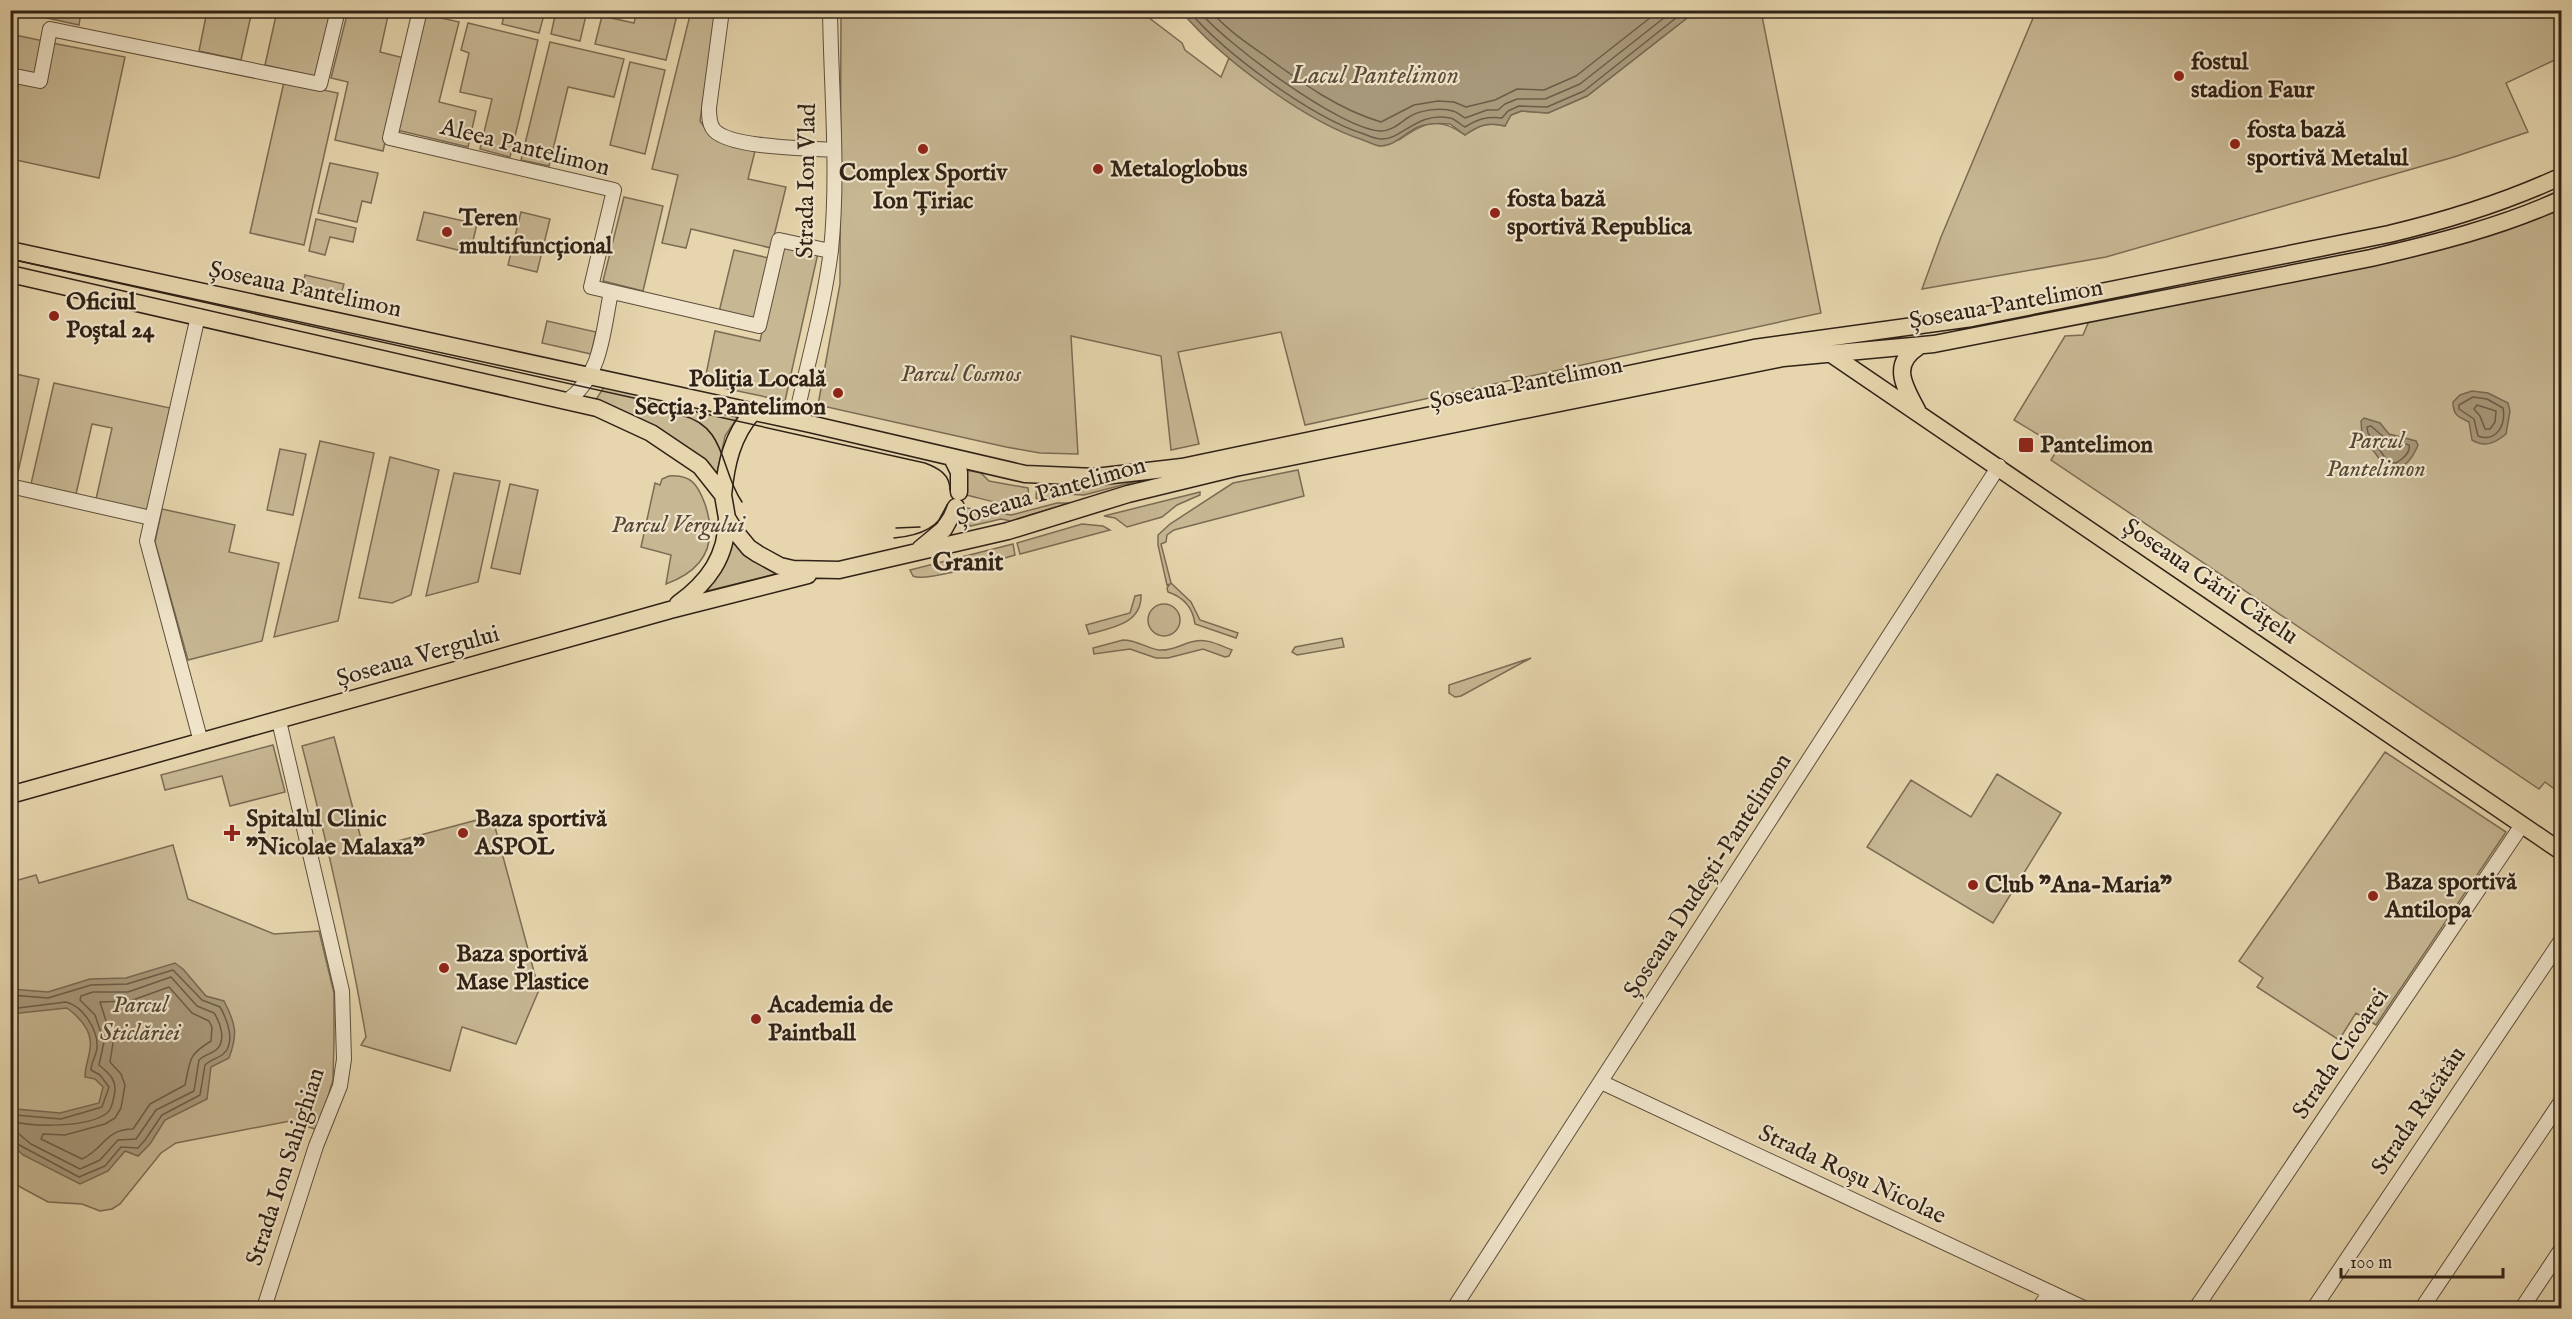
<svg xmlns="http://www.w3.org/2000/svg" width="2572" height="1319" viewBox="0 0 2572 1319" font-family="'IM FELL English',serif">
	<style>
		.green { fill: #c7b793; stroke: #7c6c54; stroke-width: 1.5 }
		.water { fill: #a8987a; stroke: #786952; stroke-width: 1.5 }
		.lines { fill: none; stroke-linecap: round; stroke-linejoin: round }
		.shore { stroke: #6c5d48; stroke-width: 1.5 }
		.minor-casing { stroke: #5e4f3c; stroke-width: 16 }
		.major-casing { stroke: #302216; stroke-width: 19 }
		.minor { stroke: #efe4ca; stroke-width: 14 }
		.major { stroke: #e6d5ad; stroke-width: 16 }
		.tram { stroke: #302216; stroke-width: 1.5 }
		.poi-dot { fill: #8f2418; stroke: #efe4ca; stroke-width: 2 }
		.labels { text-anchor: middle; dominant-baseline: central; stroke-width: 4.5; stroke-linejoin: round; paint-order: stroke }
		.poi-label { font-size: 24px; font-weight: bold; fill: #302216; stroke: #efe4ca; text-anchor: start }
		.street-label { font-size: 24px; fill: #302216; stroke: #efe4ca }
		.park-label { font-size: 24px; font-style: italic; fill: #564735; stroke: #efe4ca }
		.water-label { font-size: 26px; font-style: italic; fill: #5a4b39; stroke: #efe4ca }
		.neighbourhood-label { font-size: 26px; font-weight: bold; fill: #302216; stroke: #efe4ca }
	</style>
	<rect width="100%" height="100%" fill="#e6d5ad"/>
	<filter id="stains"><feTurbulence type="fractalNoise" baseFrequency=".00333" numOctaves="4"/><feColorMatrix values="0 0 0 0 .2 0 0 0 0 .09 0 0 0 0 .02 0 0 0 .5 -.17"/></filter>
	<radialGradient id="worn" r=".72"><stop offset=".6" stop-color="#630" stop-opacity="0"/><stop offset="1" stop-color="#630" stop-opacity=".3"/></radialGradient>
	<path class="green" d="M11,10h70v1l-2,14z
		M207,11h45l-11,49 -42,-9z
		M277,11h56l-15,66 -53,-12z
		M348,11h41l-9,41 24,6 -21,93 -48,-11 13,-58 -17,-4z
		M505,11h40l-6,22 -37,-9z
		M556,11h31l-7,30 -29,-7z
		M637,11h41l-12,49 -71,-16 7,-28 32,7z
		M691,11h25l-16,110 8,11 48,15 -8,32 38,8 -15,61 -80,-19 -5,19 -24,-5 16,-68 -26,-6z
		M841,11h299l42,32 3,7 36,27 8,-19 66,48 104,34c26,-18 39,-24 66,-5 14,-10 23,-13 40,-9l6,-11 11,-4 26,2 39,-17 109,-85h65l60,302 -516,112 -24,-93 -103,20 21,92 -28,6 -10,-94 -90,-20 7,118 -38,-1 -34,-6 -188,-42 22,-121z
		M2036,11h525v46l-55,26 22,49 -74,25 -348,100 -184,32 19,-52z
		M424,14l35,8 -20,80 37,9 -8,36 -71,-17z
		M468,23l70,17 -28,117 -30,-8 12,-50 -32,-7 9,-39 -8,-3z
		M10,34l34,7 -7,35 -26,-5z
		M550,42l74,17 -10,38 -46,-10 -19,79 -28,-6z
		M52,43l73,14 -26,121 -88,-19v-42l8,-35 24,4z
		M630,62l35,8 -20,84 -35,-9z
		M284,82l54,11 -34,152 -54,-12z
		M330,163l48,10 -7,30 -9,-2 -5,21 -39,-9z
		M624,197l39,9 -20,85 -40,-10z
		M2561,206v108c-8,24 -5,43 1,68l-1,412 -16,-12 -6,7 -488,-329 8,-13 -45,-27 51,-84 18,-1 6,-14z
		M424,212l53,12 -7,29 -53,-13z
		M521,212l29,7 -13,53 -29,-7z
		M316,219l40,9 -3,14 -23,-5 -5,18 -16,-4z
		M781,245l37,8 -33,148 -81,-17 11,-53 45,10z
		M734,250l35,8 -15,62 -35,-8z
		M305,275l39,9 -5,17 -38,-9z
		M547,321l49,11 -5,22 -49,-11z
		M11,373l28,6 -23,102 -5,-1z
		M54,383l116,25 -23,103 -51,-12 16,-71 -20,-4 -16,70 -45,-10z
		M604,387l137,25 -16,24 -8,39 -122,-74z
		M320,441l54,12 -36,168 -64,16z
		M280,449l26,5 -13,61 -26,-5z
		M390,457l49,13 -28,125 -19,8 -33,-5z
		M966,470l15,3 8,8 39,7 1,10c-14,14 -46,0 -63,-3z
		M1298,470l6,26 -130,34 -7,5 -1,7 -5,2 10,39 20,19 9,18 38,13 -2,5 -41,-14c-2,-16 -12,-27 -27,-32l-1,-4 3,-4 -3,1 -9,-40v-10l12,-11 63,-41z
		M454,473l46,8 -22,101 -52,14z
		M669,476c22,-2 29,9 36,28 13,39 0,66 -39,80l5,-29 -30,-8 14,-64 5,2 2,-6z
		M1137,479l1,2 -54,14 -20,-1 -23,7 -5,-3 1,-15z
		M510,484l28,6 -18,84 -29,-6z
		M1200,492v3l-23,10 -15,12 -35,10 -12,-9 -11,-2z
		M1057,503h12l-58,18 -10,-2 -30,7 -15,-5 5,-14 50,8z
		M162,509l73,16 -6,27 50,11 -17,78 -74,19 -33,-118z
		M1082,524l21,2 7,4 -90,24 -3,-11z
		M733,541l14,16 29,17 -69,17 9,-13z
		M1013,544l2,11c-17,5 -90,28 -102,21l-3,-6z
		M1141,595c1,29 -30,33 -52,39l-3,-9 44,-12 5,-17z
		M1148 620a16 16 0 1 1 32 0a16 16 0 1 1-32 0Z
		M1342,638l2,9 -47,8 -5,-3 3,-5z
		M1123,640c14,0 23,8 36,10 13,1 21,-5 32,-8 14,-5 28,3 41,8l-3,6 -4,1 -22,-8 -35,9h-12l-26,-9 -36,5 -1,-6z
		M1531,658l-70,38 -6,1 -6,-4v-8z
		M334,737l30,113 128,-34 47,174 -23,54 -54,-17 -12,44 -89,-26 5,-8c-17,-99 -39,-195 -64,-291z
		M273,745l12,47 -55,14 -8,-30 -57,14 -4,-15z
		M2385,752l121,80 -130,193 -20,-12 -17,27 -82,-53 6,-9 -24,-17z
		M1997,774l64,39 -68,110 -126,-76 44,-67 60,37z
		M173,845l15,54 86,35 45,-3 15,62v47l-1,40 -15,50 -28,-9 -114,22 -15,10 -41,51 -8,5 -12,2 -18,-7 -34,-2 -37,-20v-300l25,-7 3,8z"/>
	<path class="water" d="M1181,11h515l-109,85 -39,17 -27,-2 -10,4 -6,11c-17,-4 -26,-1 -40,9l-15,-11c-10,-1 -23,-1 -32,3 -12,5 -23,19 -37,19 -5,0 -12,-4 -18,-6 -57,-18 -144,-83 -182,-129z
		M2472,391l16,2 20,10 2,8 -4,23c-11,9 -21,14 -34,6l-3,-18c-11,-5 -16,-7 -16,-20l7,-7z
		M2364,418l16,5 9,11 27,7 2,4c-6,15 -16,27 -32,23l-24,-33 -1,-14z
		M175,963l8,6 23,27 18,5c12,23 14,33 5,57l-18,9 -4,32 -42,21 -15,24 -12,12 -13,-5 -17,20 -28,13 -57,-29 -12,-11v-39l5,4 44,4 39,-10 4,-16 -8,-8 -10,-2c0,-11 4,-18 5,-29 3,-17 -11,-31 -23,-40l-56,6v-25l37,3 42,-13 36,-1z"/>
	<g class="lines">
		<path class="shore" d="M1188,10c36,43 123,107 176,124 5,2 12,5 17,5 21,1 36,-28 69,-21 6,1 10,7 15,9 13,-8 22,-11 37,-9l6,-7 11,-5 28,1 37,-16 102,-81
			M1198,10c27,33 142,119 182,121 11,1 21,-9 29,-14 10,-7 32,-10 44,-6 5,1 8,5 12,7l22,-8h11l7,-6 12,-5h28l35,-15 94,-74
			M1210,10c15,18 35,32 54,45 37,27 73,54 117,67l33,-17 24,-4 16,1 12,5 29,-7 22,-11 27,1 32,-14 84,-66
			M2473,397l14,2 16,9c3,16 -6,35 -25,28l-4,-17 -15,-10v-4z
			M2477,405l19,6 -1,11 -5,7h-5l-5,-13 -6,-7z
			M2371,426l15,13 23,6c2,7 -7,15 -13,18l-8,-1 -20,-29 -1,-6z
			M169,987l23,26 17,8 3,6 -1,14c-24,15 -20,18 -26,44l-35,19 -17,25c-28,0 -29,20 -51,30l-41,-20 2,-5 22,1 40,-11 10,-6 6,-10 4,-23 -4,-11 -11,-12 3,-19 -13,-41 30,-1z
			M10,995l38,3 43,-13 36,-1 46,-14 29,30 18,7c7,12 17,37 2,48 -6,4 -12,5 -17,10l-5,30 -38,20 -17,25 -7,8 -17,-1 -16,19 -26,11 -69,-37
			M10,1009l56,-7c17,4 32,28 31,45 0,8 -6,15 -6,23l9,5 9,12 -7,20 -41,12 -46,-4 -5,-3
			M10,1121c23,6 78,7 97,-8 5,-4 6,-11 7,-17 4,-15 -4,-22 -15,-31l5,-23 -9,-27 -15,-15 1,-4 12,-4h35l43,-15 26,29 17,7c6,9 13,28 2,37 -5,4 -12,5 -17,10l-5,31 -38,19 -20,29 -18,1 -18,20 -20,9 -49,-25 -12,-10 -9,-1"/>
		<defs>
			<path id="minor" d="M420,10l-30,128 224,52 -23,97 168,39 20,-86 51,11
				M722,10l-13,98c0,8 0,16 5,22 16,18 93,18 119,20
				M10,75l30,6 10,-52 270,55 18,-74
				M198,316l-51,225 54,201
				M567,401c35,-25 36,-71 44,-109
				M795,421c12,-56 29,-115 36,-171 8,-78 0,-162 -1,-240
				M10,486l141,32
				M1601,1082l483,226
				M264,1308l52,-162 24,-60 4,-27 -2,-68 -63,-270
				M1454,1308l545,-842
				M2039,1308l11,-16
				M2196,1308l326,-483
				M2314,1308l248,-369
				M2422,1308l140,-208
				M2522,1308l40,-60"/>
			<path id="major" d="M10,250l800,174 215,50 70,3 87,-10 572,-119 218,-30 417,-84c59,-14 117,-32 173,-58
				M10,274l587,134 54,25 49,33 23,29 4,23 8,13 14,17 9,6 22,12 13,3 46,1 169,-39 120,-37 107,-26 548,-110 151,-14 437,-86c65,-15 130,-31 191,-59
				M1828,352l734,500
				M1917,410c-12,-23 -27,-45 1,-63
				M952,458l7,14v20
				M723,495c3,-31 9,-59 30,-83
				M920,549l24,-20 12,-22
				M678,604c30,-22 49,-47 49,-86
				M10,795l660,-185 138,-35"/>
		</defs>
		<use href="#minor" class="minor-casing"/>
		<use href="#major" class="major-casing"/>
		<use href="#minor" class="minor"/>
		<use href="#major" class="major"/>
		<path class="tram" d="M10,259l915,204c13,5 25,11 25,27
			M681,415c46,11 39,55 61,87
			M896,528l24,-1
			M894,538c23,-2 47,-9 53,-33"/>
	</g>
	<g class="poi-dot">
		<circle cx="2179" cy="76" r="6"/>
		<circle cx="2235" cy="144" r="6"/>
		<circle cx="923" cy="149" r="6"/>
		<circle cx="1098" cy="169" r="6"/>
		<circle cx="1495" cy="213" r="6"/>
		<circle cx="447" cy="232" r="6"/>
		<circle cx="54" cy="316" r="6"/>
		<circle cx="838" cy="393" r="6"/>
		<rect x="2018" y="437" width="16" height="16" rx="3"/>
		<path d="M229 824h6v6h6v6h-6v6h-6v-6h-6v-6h6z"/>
		<circle cx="463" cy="833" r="6"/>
		<circle cx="1973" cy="885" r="6"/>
		<circle cx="2373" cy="896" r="6"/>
		<circle cx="444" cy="968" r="6"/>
		<circle cx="756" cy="1019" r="6"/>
	</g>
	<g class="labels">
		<g class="poi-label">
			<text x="2191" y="62">fostul<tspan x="2191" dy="28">stadion Faur</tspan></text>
			<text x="2247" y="130">fosta bază<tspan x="2247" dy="28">sportivă Metalul</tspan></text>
			<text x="1110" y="169">Metaloglobus</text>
			<text x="923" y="173" text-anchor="middle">Complex Sportiv<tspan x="923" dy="28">Ion Țiriac</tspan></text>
			<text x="1507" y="199">fosta bază<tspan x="1507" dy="28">sportivă Republica</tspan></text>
			<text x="459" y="218">Teren<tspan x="459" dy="28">multifuncțional</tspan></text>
			<text x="66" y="302">Oficiul<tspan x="66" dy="28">Poștal 24</tspan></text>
			<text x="826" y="379" text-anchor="end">Poliția Locală<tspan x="826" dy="28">Secția 3 Pantelimon</tspan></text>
			<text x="2040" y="445">Pantelimon</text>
			<text x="246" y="819">Spitalul Clinic<tspan x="246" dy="28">"Nicolae Malaxa"</tspan></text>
			<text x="475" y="819">Baza sportivă<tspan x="475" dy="28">ASPOL</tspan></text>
			<text x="2385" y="882">Baza sportivă<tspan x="2385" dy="28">Antilopa</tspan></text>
			<text x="1985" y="885">Club "Ana-Maria"</text>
			<text x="456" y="954">Baza sportivă<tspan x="456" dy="28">Mase Plastice</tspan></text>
			<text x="768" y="1005">Academia de<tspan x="768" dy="28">Paintball</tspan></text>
		</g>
		<g class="street-label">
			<text transform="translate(525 148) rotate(14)">Aleea Pantelimon</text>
			<text transform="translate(807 181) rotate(-89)">Strada Ion Vlad</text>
			<text transform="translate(305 290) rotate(12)">Șoseaua Pantelimon</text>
			<text transform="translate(2006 305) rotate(-10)">Șoseaua Pantelimon</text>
			<text transform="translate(1526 384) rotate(-11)">Șoseaua Pantelimon</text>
			<text transform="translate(1051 492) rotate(-16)">Șoseaua Pantelimon</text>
			<text transform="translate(2210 582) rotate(34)">Șoseaua Gării Cățelu</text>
			<text transform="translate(418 657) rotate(-16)">Șoseaua Vergului</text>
			<text transform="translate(1708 876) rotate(-57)">Șoseaua Dudești-Pantelimon</text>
			<text transform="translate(2341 1054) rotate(-56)">Strada Cicoarei</text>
			<text transform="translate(2419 1111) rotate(-56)">Strada Răcătău</text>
			<text transform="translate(286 1167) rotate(-72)">Strada Ion Sahighian</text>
			<text transform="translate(1852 1175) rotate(25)">Strada Roșu Nicolae</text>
		</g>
		<g class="park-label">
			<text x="961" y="374">Parcul Cosmos</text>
			<text x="2376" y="441">Parcul<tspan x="2376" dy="28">Pantelimon</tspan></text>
			<text x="678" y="525">Parcul Vergului</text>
			<text x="140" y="1005">Parcul<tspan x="140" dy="28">Sticlăriei</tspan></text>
		</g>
		<g class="water-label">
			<text x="1375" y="75">Lacul Pantelimon</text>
		</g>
		<g class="neighbourhood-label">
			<text x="968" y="562">Granit</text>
		</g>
	</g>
	<rect width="2572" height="1319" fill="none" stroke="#e6d5ad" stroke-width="36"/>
	<rect x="12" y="12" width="2548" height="1295" fill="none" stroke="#302216" stroke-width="3"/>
	<rect x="18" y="18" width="2536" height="1283" fill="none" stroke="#302216" stroke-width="1.5"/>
	<path d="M2341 1268v9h162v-9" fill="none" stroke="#302216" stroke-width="3"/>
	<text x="2350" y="1268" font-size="18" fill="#302216" stroke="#efe4ca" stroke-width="4.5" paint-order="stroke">100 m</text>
	<rect width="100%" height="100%" filter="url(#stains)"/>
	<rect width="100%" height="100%" fill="url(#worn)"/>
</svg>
